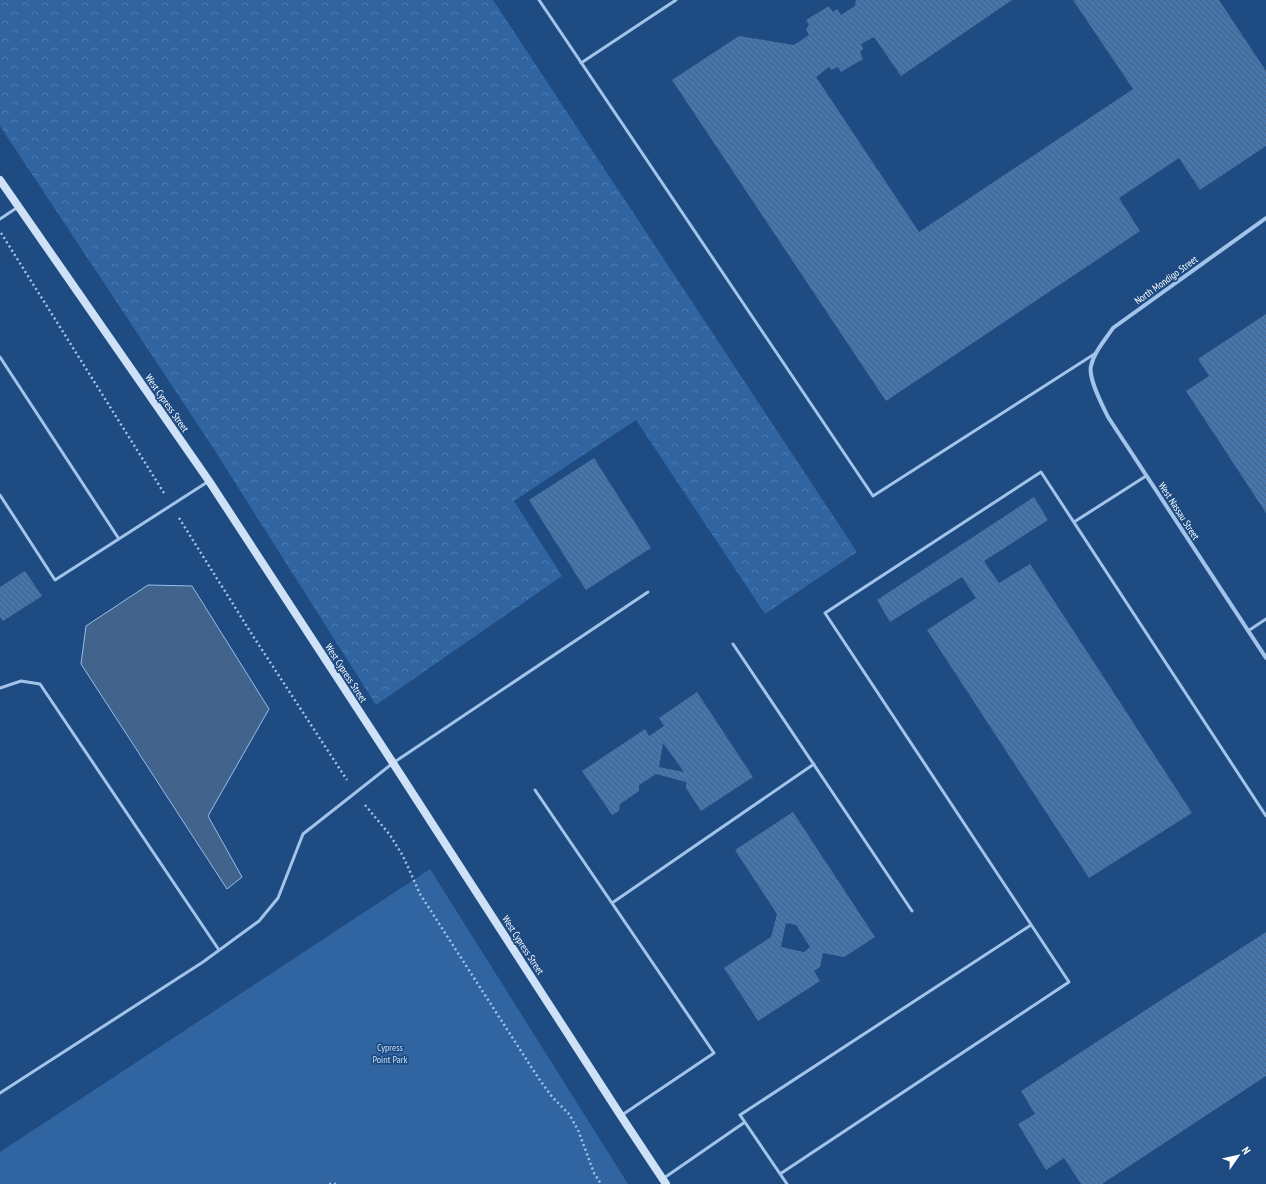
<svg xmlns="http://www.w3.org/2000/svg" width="1266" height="1184" viewBox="0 0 1266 1184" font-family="'PT Sans Narrow',sans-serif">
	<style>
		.green { fill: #3065a1 }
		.forest { fill: url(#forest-crowns) }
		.water { fill: #42648c; stroke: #96bfec }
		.building { fill: url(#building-back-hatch); fill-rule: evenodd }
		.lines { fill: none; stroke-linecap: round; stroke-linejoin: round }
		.path { stroke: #a3c4ea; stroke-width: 2.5; stroke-dasharray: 2 3; stroke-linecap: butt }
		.lane { stroke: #a3c4ea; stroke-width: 3 }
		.street { stroke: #a3c4ea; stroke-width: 4 }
		.secondary { stroke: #cee1f7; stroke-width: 8 }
		.labels { text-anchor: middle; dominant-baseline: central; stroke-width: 3.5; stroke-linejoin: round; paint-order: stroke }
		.street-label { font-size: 10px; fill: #fff; stroke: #1d4b82 }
		.park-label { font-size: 10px; fill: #c7def7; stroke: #1d4b82 }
	</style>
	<defs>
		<pattern id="forest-crowns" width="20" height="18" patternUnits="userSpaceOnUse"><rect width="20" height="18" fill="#3065a1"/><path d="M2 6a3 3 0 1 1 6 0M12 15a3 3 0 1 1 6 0" fill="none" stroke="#4f7caf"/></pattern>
		<pattern id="building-back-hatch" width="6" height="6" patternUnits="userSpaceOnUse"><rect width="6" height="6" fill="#4575ab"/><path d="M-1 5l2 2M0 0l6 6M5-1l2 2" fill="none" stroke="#48607c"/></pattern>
	</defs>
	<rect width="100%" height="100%" fill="#1d4b82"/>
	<path class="green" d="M430,869l198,315h-628v-32z"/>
	<path class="forest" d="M0,0h493l364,552 -92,62 -129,-194 -122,81 48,75 -186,129 -166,-262 -210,-317z"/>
	<path class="water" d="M148,585l44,1 77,123 -61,107 34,61 -15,12 -146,-225 5,-38z"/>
	<path class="building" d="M856,0h156l-111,76 -27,-39 -13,7 2,5 -3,3 3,7 -22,13 -3,-5 -7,3 -2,-3 -13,10 103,155 214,-143 -60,-89h146l47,71v75l-66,44 -21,-32 -60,40 21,33 -254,170 -214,-321 67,-44 55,9 15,-10 -3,-6 3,-4 -3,-5 23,-14 4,6 4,-3 4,6 14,-9z
		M1266,314v199l-80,-122 23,-15 -11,-17z
		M594,458l57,90 -65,42 -57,-90z
		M1034,497l14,23 -64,41 15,22 31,-19 162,249 -103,65 -162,-248 49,-32 -14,-21 -72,45 -13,-22z
		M25,571l17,25 -39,25 -3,-4v-30z
		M697,692l56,85 -52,34 -15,-23v-6l-30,-8 -17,11v6l-19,13 -1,7 -7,4 -30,-44 63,-42 4,7 15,-10 -5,-8zM663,743l21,29 -25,-5z
		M793,812l82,125 -31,20 -21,-4 -3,14 -6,4 6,10 -62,40 -34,-53 47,-31 6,-23 -42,-64zM786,923l10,2 14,22 -6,5 -23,-5z
		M1266,932v144l-164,108h-21l-17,-26 -18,12 -28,-46 17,-10 -14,-23z"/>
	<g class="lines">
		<path class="path" d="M1,233l163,260
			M179,518l74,118 94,144
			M365,805l25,30 13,21 17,38 119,185 14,19 16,16 9,16 16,43 7,11
			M329,1184h7"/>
		<path class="lane" d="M539,0l334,496 223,-143
			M581,63l95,-63
			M0,219l18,-12
			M0,357l119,182
			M0,495l55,85 154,-99
			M1074,522l72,-46
			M1248,631l18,-12
			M733,644l179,267
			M0,688l21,-7 19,3 179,266
			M535,790l179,263 -92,62
			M612,903l202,-139
			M0,1093l203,-131 56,-41 19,-23 25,-64 90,-71 255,-171
			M780,1174l289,-192 -244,-369 216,-141 225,344
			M664,1178l81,-56
			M787,1184l-47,-69 291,-190"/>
		<path class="street" d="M1266,218l-153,110c-8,12 -19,24 -22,38 -3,12 11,39 17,51l158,241"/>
		<path class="secondary" d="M0,180l209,301 184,282 228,353 45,68"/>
	</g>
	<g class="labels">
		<g class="street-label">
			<text transform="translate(1166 280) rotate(-36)">North Mondigo Street</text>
			<text transform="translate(167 403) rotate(55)">West Cypress Street</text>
			<text transform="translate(1179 511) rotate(57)">West Nassau Street</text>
			<text transform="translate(346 673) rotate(57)">West Cypress Street</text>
			<text transform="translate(523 945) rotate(57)">West Cypress Street</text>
		</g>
		<g class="park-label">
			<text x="390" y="1047">Cypress<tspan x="390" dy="12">Point Park</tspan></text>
		</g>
	</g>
	<g transform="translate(1238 1156) rotate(56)" stroke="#1d4b82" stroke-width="3" paint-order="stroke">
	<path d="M0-3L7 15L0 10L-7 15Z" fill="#ffffff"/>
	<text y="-6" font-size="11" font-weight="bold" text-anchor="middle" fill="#ffffff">N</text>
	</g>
</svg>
